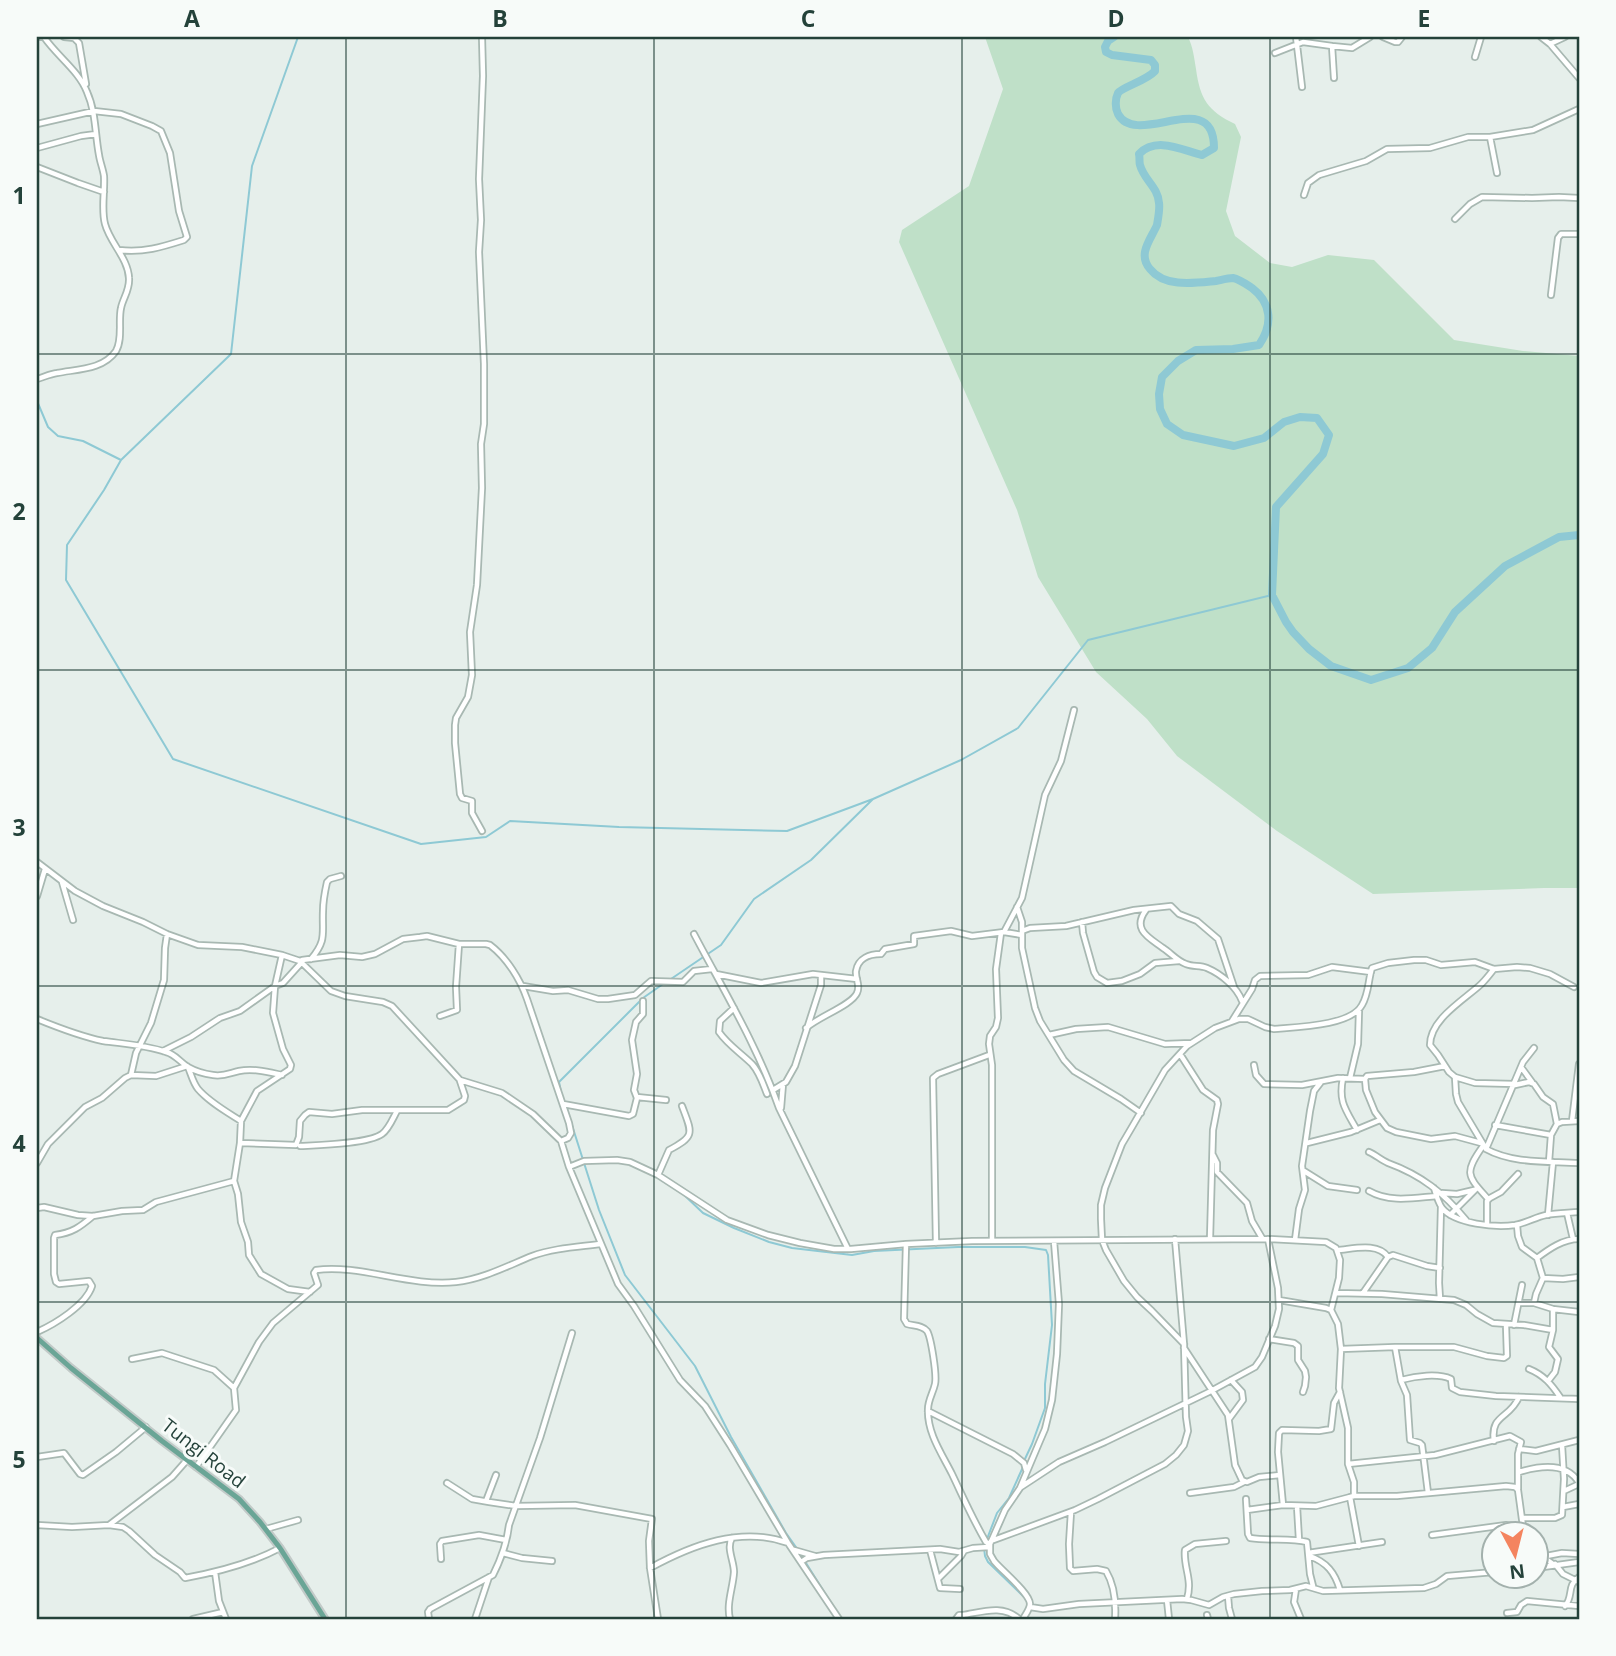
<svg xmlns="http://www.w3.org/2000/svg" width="1616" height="1656" viewBox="0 0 1616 1656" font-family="'Open Sans',sans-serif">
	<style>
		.green { fill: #bfe0c8 }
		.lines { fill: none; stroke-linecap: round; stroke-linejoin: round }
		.stream { stroke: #8ec9d4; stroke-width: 2 }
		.river { stroke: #8ec9d4; stroke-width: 8 }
		.minor-casing { stroke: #a8b8b2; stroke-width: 8 }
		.major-casing { stroke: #c2cac8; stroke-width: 9 }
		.minor { stroke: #fff; stroke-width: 4.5 }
		.major { stroke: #6aa596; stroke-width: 5 }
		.grid { fill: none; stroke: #24423a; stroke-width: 2; stroke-opacity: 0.55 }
		.labels { text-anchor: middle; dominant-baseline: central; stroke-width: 6; stroke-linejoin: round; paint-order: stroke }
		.street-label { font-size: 19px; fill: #24423a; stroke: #f7fbf9 }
		.neatline { fill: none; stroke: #24423a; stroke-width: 2.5 }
		.grid-label { font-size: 23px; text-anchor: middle; font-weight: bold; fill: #24423a }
	</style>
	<rect width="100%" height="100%" fill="#e6efeb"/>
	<path class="green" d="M985,37h203c5,10 6,20 8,32 4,30 12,42 39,55l6,13 -15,74 9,25 35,27 22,4 36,-12 46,5 80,80 69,11 56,5v532h-35l-171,6 -96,-63 -100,-75 -30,-37 -51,-47 -58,-95 -21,-67 -118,-268 3,-12 67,-44 34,-97z"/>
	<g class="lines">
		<path class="stream" d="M298,37l-46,129 -21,188 -110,106 -17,30 -37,55 -1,35 107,179 248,85 65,-7 24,-16 109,6 168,4 86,-32
			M37,401l11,26 10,9 25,5 38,19
			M668,981l53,-36 33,-46 57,-39 62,-61 88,-39 57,-32 70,-88 184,-45
			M562,1097l-3,-15 84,-84 20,-14
			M570,1119l29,91 26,65 70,91 36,71 55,96 12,17
			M682,1193l21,20 31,15 35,14 23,6 60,7 22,-4 84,-4h67l21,3 2,5 4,70 -7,59v24l-13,36 -8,17
			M987,1539l10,-26 12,-15 14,-31
			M984,1548l1,8 3,6 36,35
			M801,1555l30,48"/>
		<path class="river" d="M1114,37l-6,4 -3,6 1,5 6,3 39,5 4,5v6c-9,10 -33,16 -37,22 -3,6 -3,15 0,21 19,35 96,-29 96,34l-12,7c-20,-5 -46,-19 -63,-1 1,4 0,8 1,11 4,15 18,22 19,38 1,6 -1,16 -2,22 -6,14 -20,29 -7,44 15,19 45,14 66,12 5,-1 12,-3 17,-3 6,1 13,6 19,10 20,15 21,37 7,57l-26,4 -37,1 -18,11 -16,16 -3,17 1,15 7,15 16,11 51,11 30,-8 20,-16 16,-5 17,1 12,17 -6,19 -47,53 -4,88 14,27 7,10 16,17 22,17 40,14 37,-12 24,-20 23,-36 50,-46 54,-29 20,-2"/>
		<defs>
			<path id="minor" d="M64,37l10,1 5,5 7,41
				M482,37l1,39 -4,103 2,41 -2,32 5,112v60l-3,20 1,44 -5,97 -7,47 2,43 -4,22 -12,21 -1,7v18l5,51 2,4 10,3v12l10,18
				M1296,37l6,50
				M1383,37l12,5h3l4,-5
				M1541,37l9,7 29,34
				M1550,44l15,-7
				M1275,53l28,-11 29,4
				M1475,57l6,-20
				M1334,78l-2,-32 20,2 18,-11
				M37,124l57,-13 27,3 31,12 9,5 9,22 9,58 8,26 -3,3c-22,7 -41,13 -65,10
				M1490,137l7,36
				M37,148l44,-12 15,-2
				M37,167l41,16 26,9
				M1304,195l4,-12 11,-8 47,-14 21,-12 43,-1 38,-11h22l43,-7 46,-21
				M1455,219l15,-15 12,-7 50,1 27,-1 20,1
				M1551,295l7,-57 3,-4h18
				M37,379c7,-2 13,-5 20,-6 20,-4 46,-3 59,-22 7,-12 2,-30 5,-43 2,-10 9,-18 8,-30 -1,-20 -19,-35 -24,-54 -4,-15 0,-32 -1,-48 -1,-7 -4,-14 -5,-21 -4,-21 -3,-43 -12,-63 -8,-21 -30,-36 -43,-55h-4
				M37,862l38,29 28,15 40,16 24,12 31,11 44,2 40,8 18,6 31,30 14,5 38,6 9,4 68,74 42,13 31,21 28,27 8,26 49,117 16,22 46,74 25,26 25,39 58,98 51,76
				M62,882l11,38
				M37,896l8,-27
				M1017,907l5,15v26l13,60 5,13 24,39 10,11 47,28 20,14
				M1146,910c-15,20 4,28 17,38 8,5 14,13 23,16 7,3 14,1 21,4 14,6 30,19 35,33
				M1082,922l1,11 11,39 3,5 10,6 15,-2 18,-7 15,-11 24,-2
				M1022,931l8,-3 36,-2 68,-16 37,-4 8,8 18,7 21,18 16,48
				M1004,932l18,-34 23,-103 16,-34 13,-51
				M694,934c30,57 64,113 85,174l69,141
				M311,959c16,-19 11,-25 12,-48 0,-10 2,-20 4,-29l3,-3 11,-3
				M302,960l38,-5 22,2 13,-3 28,-15 17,-2 7,-1 32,8h27l4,1c17,13 30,34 37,54l42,124 2,10 -3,5 -7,3
				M1494,969c-5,6 -9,12 -15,17 -17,15 -49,34 -49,59l8,10 11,17 6,5 20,6 40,1
				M716,974l45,9 52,-9 44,5
				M523,986l30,5 15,-1 30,9h10l27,-4 16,-14 32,1 11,-11 18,-2
				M734,1008l-14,13 -1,11c9,13 22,21 33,32 8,9 11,20 15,30
				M440,1016l17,-6 -1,-23 3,-43
				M37,1019c22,9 42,17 66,22 22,3 42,4 63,11 9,2 14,10 22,15 7,4 17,7 25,8 10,2 17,-2 26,-4 14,-3 29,1 43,4
				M1232,1021l20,-32 3,-9 5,-4 48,-1 24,-8 39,5
				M806,1028c12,-11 46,-23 51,-35 4,-8 -2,-14 -1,-22 2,-13 14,-17 25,-17l4,-5 29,-5v-8l37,-5 21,5 32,-4 18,3
				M1049,1035l27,-6 32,-2 57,17 26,-1
				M163,1051l28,-14 29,-19 20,-7 35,-25 8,-3 19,-21
				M1180,1054l23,36 14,10 1,4 -5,26 -3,109
				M1254,1065l2,10 8,9 38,1 36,-7 27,1
				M1445,1066l-31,6 -47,4 -2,3 1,11 9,22 12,16 9,4 35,7 24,-3 26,7
				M1521,1067l11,15
				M131,1075l5,-22 15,-30 13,-43 1,-32 2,-14
				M1455,1077l1,17 2,8 28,47
				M1343,1078c-5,24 3,32 14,52
				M1350,1078l8,-34 1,-33
				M1515,1085l14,-3 5,2 9,13 10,7 4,20 -6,11 -2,27
				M773,1090l13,-8 9,-16 26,-81v-10
				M637,1097l29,3
				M563,1104l66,12 4,-2 4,-16 -3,-8 3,-16 -5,-34 4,-18 7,-8v-13
				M781,1108l2,-24
				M241,1121l16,-30 33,-22 1,-4 -8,-16 -10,-36 2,-27 7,-31
				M1572,1121l7,-57
				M1557,1124l5,-2 17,-1
				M1495,1125l56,10
				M240,1143l56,2 3,-8 1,-16 5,-6 4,-3 23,2 30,-4h86l16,-10 1,-4 -5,-15
				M1307,1143l44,-11 29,-12
				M300,1146c19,-1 68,-2 82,-12 7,-5 11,-16 15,-23
				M1483,1146c-20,28 -15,30 5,53
				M1486,1149l37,-87 11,-14
				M1486,1149c27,15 63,12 93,14
				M1369,1152c7,3 12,8 19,11 33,12 56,30 78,57
				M1213,1155l4,8v9l30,31 5,18 10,17
				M37,1163l11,-19 37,-37 17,-9 23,-20 6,-3 25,1 31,-10
				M569,1167l15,-6 33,-1 13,2 28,13 69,45 41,15 32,8 34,6h17l55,-5 66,-3 296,-2 58,3 10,6 4,12 -1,18 -8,32
				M1304,1171l24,15 29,4
				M658,1175l11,-25c27,-14 23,-17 13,-44
				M234,1181l4,13 3,28 7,20 1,13 12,19 27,15 22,3
				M1434,1188c2,7 4,14 8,20 13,16 54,20 73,17 11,-2 21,-8 31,-10 11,-2 22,-2 33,-3
				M1369,1191c21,12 44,7 68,5
				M1442,1193l15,1 17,-4
				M37,1208l7,-1 34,8 15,1 29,-5 21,-1 13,-8 78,-21 6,-38 1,-22c-14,-9 -32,-19 -43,-32 -5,-6 -7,-15 -10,-22
				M1567,1213l6,26
				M1450,1215l27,-27
				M1548,1215l5,-53
				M1487,1224v-23l3,-3 11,-6 17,-18
				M1517,1225l1,11 4,11 15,11 6,20 -7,16 -2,9
				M1295,1240l4,-31 6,-19 -3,-24 8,-55 4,-20 7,-9
				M992,1241v-176l-3,-21 1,-8 6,-9 2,-9 -2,-49 5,-36
				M936,1243l-3,-165 5,-4 51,-19
				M906,1244l-2,75 3,5c7,2 15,1 20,7 4,6 10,44 8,53 -2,9 -7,16 -7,25 -1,24 14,45 24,65 11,23 21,46 34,68l4,3
				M1337,1250c16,-1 41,-8 51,7
				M1537,1258c12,-9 26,-19 42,-19
				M1543,1278l20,1 16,-2
				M1336,1293l46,1 72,6 12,5 11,9 16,9 31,2 29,5
				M1363,1293l25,-36 5,-2 34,11 13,2
				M1440,1299l-1,-16 2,-76
				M1279,1300l47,8 5,2 7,14 3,25 -2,39 9,40v36l6,18v14
				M1519,1303h15l19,6 26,3
				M1514,1325l8,-40
				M37,1332c18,-8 49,-27 55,-46l-3,-5 -30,3 -3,-2 -2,-8v-36l1,-3c17,-2 25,-8 38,-19
				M1269,1339l25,4 4,3v14l7,11 1,6 -1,9 -2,6
				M1184,1344l-32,-33 -15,-14 -13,-16 -18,-31 -4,-10 -1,-21v-14l4,-17 17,-44 10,-17 33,-57 22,-24 28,-18 24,-9h9l17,8 9,2c22,-2 77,-3 88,-24 7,-12 6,-25 10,-37l16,-5 26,-3h12l15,5 34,-3 19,7 23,-2 13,1 20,6 24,13
				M1395,1347h59l33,9 17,2 3,-2 -1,-31
				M1184,1348l44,67 7,50 7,15 5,2 12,-5 21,-2
				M1341,1349l54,-2 6,34 6,14 3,45 10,3 2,2 6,48
				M132,1359l30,-6 9,3 43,14 20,18 2,22 -40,57
				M1529,1369c15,6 23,16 31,28
				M1401,1380c15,-4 37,-7 50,-1l1,9 8,4 36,4 83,3
				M1548,1381l7,-9 3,-13 -9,-12 4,-17v-21
				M234,1388l25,-46 14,-19 45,-38 -4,-12 2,-3c44,-6 93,17 140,12 27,-3 51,-16 76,-26 22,-8 46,-9 69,-12
				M928,1411l85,43 11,9 2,7
				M1229,1419l14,-19 -1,-8 -11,-12
				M1494,1441c-4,-27 16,-22 25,-44
				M1519,1449l17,2 43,-11
				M37,1457l27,-4 16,21 3,1 33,-23 30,-25
				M1348,1464l87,-9 75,-19 11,6 -3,12v35
				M1519,1472c20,-6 48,-10 60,11
				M447,1483l25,16 17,3 27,4 59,-1 77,14 -3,22 1,27 8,51
				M1021,1487l38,-25 46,-20 106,-51 44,-24 7,-10 13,-31 4,-17 -1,-21 -10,-49
				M1564,1491l15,-7
				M1190,1493l44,-6 10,-5
				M1350,1497l9,49
				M1246,1499l2,35 2,4c19,3 41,0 57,4l3,32 3,12
				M486,1501l10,-26
				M1283,1505l-5,-53 1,-19 3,-3 37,1 12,-2 3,-26 6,-11
				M1297,1506l2,34
				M1563,1507l16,-3
				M1247,1510l36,-5 33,1 38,-10h43l109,-10 9,1 3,3 6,44
				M1071,1512l-2,32 1,24 3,3 24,-2 9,2c9,15 10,32 9,48
				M1523,1518h32l7,-3 2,-36 -2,-34
				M37,1525l35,2 37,-2 63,-48 15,-17
				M109,1525l14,2 6,4 26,24 25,17 5,6c33,-6 65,-14 95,-30
				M266,1529l32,-9
				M1432,1535l74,-10 8,1 9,3
				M991,1541l84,-31 23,-11 67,-35 11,-9 8,-10 4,-14 -2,-14 -2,-73 -9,-105
				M794,1550l21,6
				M930,1550l10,38 20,1
				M503,1553l19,5 30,3
				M1308,1553l74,-11
				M1536,1554l10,5 7,5
				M1309,1556c18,6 26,17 31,34
				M1541,1557l21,-4 17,1
				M441,1559l-1,-15 2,-3 37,-6 27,5
				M801,1562l6,-4 17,-3 116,-6 19,3 14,-4 16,-1
				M1555,1564l8,10 16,8
				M650,1568c42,-23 91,-42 138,-25
				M1536,1568l43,-6
				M215,1572l4,29 7,18
				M938,1579l23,-23 3,-5
				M1296,1589l-2,13 7,17
				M1228,1596l1,12 3,11
				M1187,1599c6,-20 -4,-32 -2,-49l10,-6 31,-3
				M1167,1600l2,19
				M1565,1606c9,-10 1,-20 14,-29
				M1030,1607l13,2 36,-5 103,-5 9,1 18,5 14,-8 11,-3 28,-3 28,-1 16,-4 17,5 101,-3 12,-4 11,-8 47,-4
				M1507,1613l10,-1 4,-7 6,-4 52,5
				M1207,1615l1,4
				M193,1619l30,-7
				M429,1619l-1,-7 2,-3 63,-34c8,-16 14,-32 16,-50l31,-87 32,-105
				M475,1619l14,-42
				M730,1619c-4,-15 3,-31 4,-47 0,-11 -8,-24 -2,-34
				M956,1619l3,-4h4c19,-3 40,-11 56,4
				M1023,1619c2,-4 7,-10 7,-15 0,-11 -29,-34 -36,-43l-4,-7v-10l15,-34 15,-22 19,-45 6,-14 7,-29 5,-46 2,-50 -5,-63"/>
			<path id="major" d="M37,1338l34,30 91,73 77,58 21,23 20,26 45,71"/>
		</defs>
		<use href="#minor" class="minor-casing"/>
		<use href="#major" class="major-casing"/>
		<use href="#minor" class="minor"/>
		<use href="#major" class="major"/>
	</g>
	<path class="grid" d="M346,37v1582M654,37v1582M962,37v1582M1270,37v1582M37,354h1542M37,670h1542M37,986h1542M37,1302h1542"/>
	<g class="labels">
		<g class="street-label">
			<text transform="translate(204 1453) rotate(38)">Tungi Road</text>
		</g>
	</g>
	<rect width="1616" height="1656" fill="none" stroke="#f7fbf9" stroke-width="77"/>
	<g transform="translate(1515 1555) rotate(173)"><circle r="33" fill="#f7fbf9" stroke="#a3b1ad" stroke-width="2"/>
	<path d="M0-5L12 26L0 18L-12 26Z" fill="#f4845f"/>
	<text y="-10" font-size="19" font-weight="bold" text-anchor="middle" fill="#24423a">N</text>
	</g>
	<rect x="38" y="38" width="1540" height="1580" class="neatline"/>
	<g class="grid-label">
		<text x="192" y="27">A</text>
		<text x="500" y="27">B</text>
		<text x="808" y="27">C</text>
		<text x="1116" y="27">D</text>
		<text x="1424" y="27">E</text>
		<text x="19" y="204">1</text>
		<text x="19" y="520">2</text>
		<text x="19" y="836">3</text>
		<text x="19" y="1152">4</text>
		<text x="19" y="1468">5</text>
	</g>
</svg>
